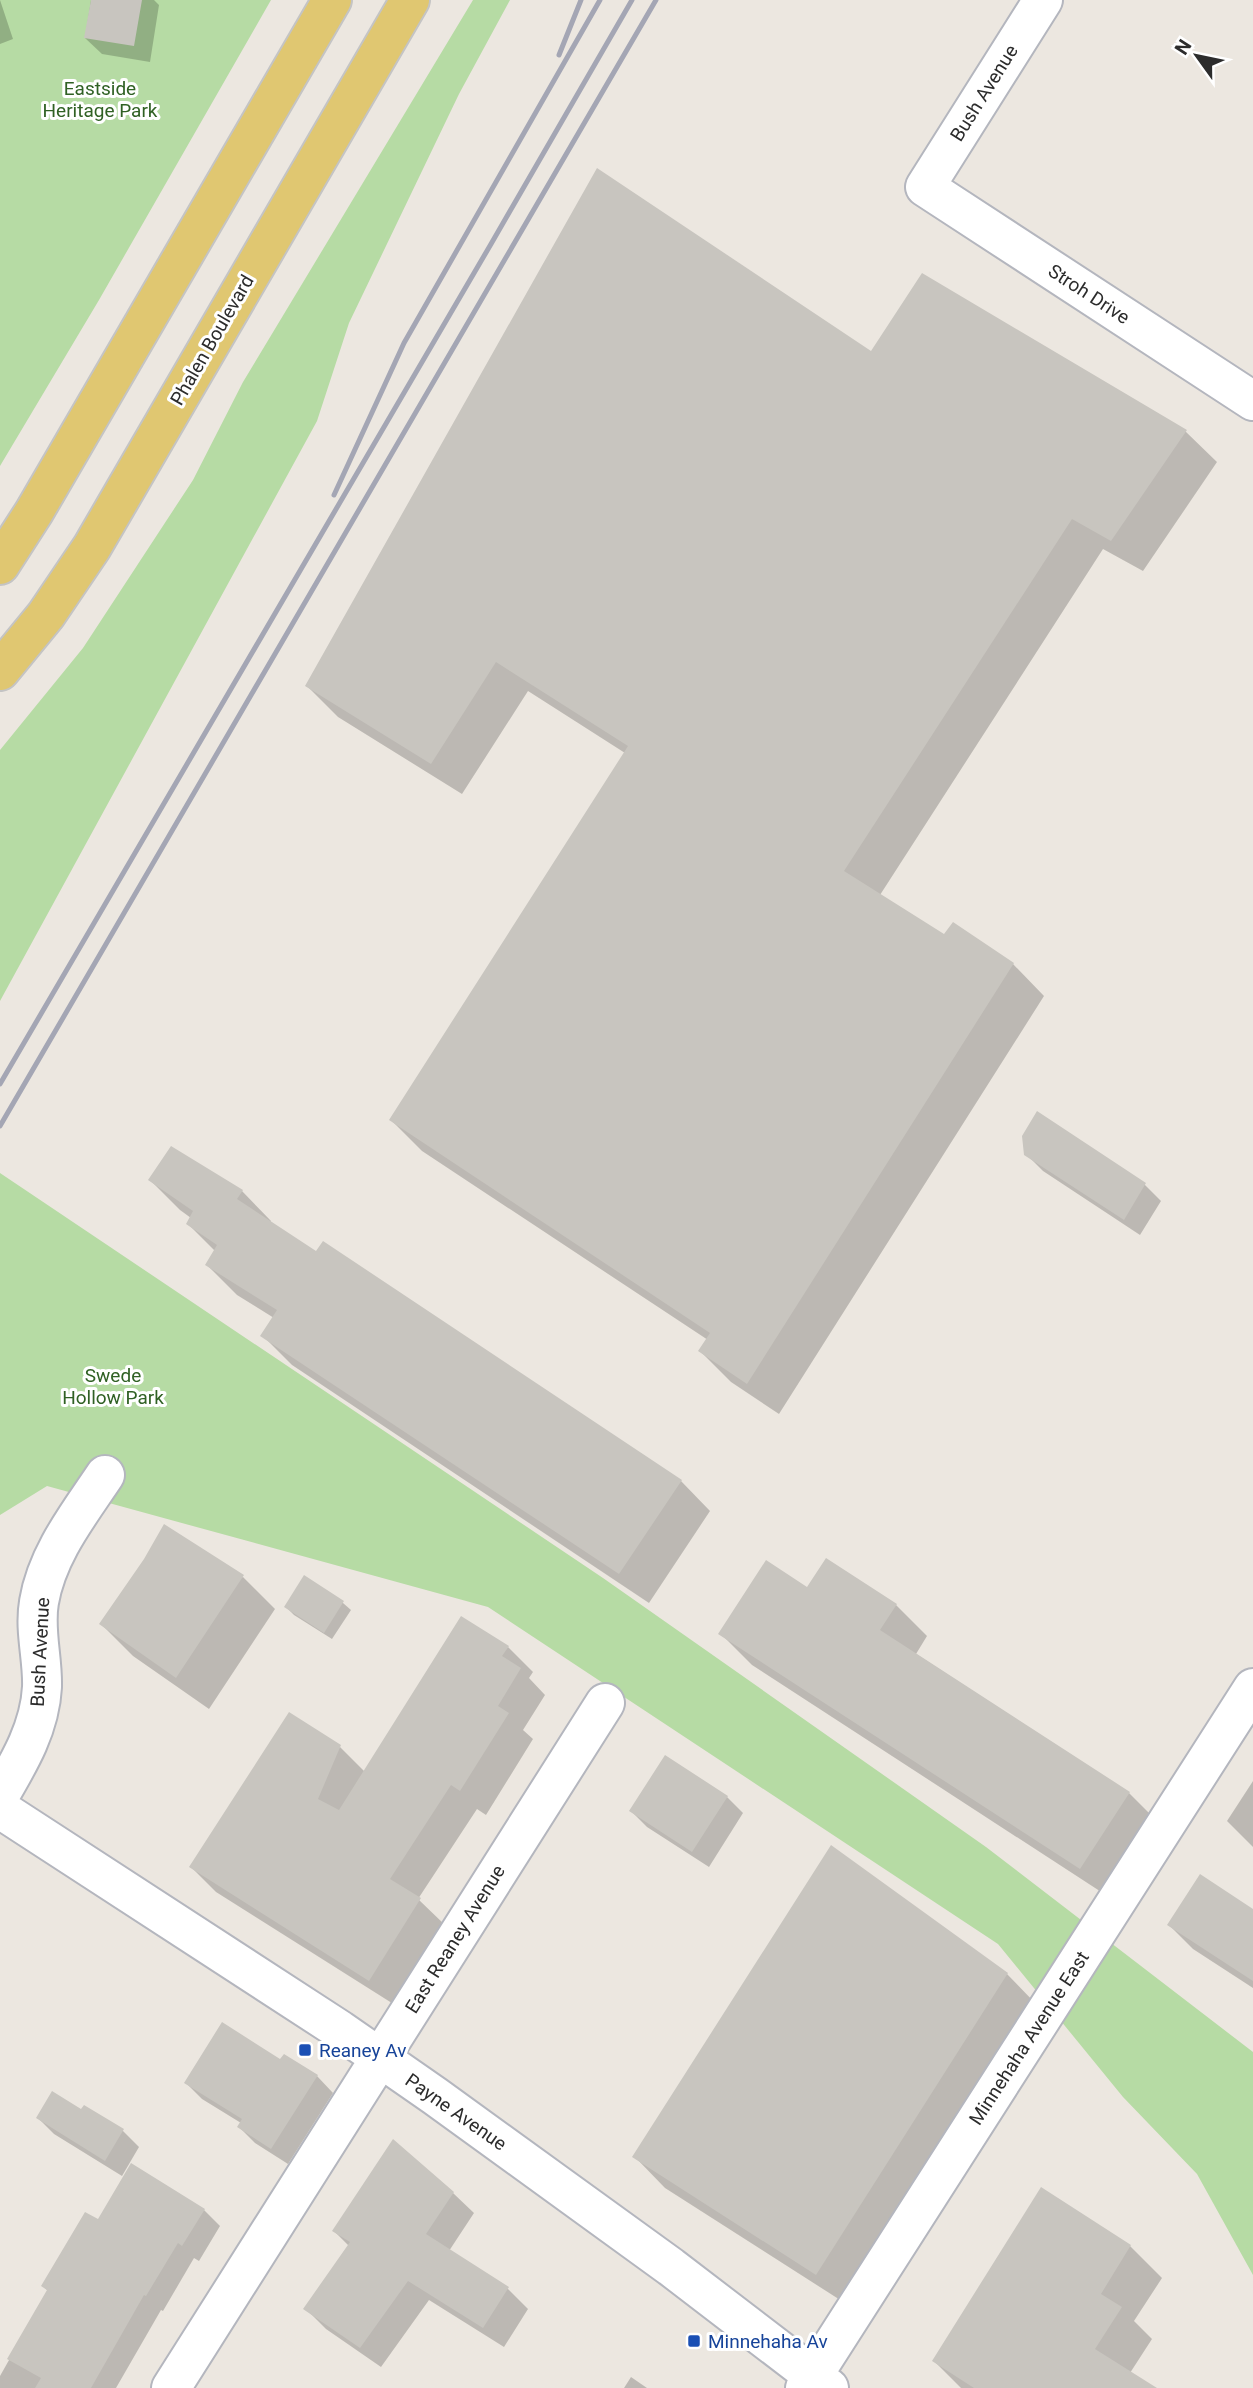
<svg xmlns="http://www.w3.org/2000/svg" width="1253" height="2388" viewBox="0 0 1253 2388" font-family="Roboto,sans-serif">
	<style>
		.green { fill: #b6dba4 }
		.shadow { fill: #0003 }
		.building { fill: #c8c5bf }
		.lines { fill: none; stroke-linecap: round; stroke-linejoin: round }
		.minor-casing { stroke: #b4b6be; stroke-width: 42 }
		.major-casing { stroke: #c4c4c4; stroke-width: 42 }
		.minor { stroke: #fff; stroke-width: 38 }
		.major { stroke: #e0c771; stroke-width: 38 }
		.rail { stroke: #a4a6b4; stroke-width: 5 }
		.transit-dot { fill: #1a4fb4; stroke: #fff; stroke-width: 2.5 }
		.labels { text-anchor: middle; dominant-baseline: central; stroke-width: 6; stroke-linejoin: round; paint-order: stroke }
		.park-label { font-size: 19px; fill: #306124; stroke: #fff }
		.street-label { font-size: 19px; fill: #2c2c2c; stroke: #fff }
		.transit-label { font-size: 19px; fill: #164399; stroke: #fff; text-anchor: start }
	</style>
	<rect width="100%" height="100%" fill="#ece7e0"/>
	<path class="green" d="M0,0h271l-172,300 -99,166z
		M473,0h37l-51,94 -110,229 -32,98 -317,580v-251l83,-102 110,-168 50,-98z
		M0,1173l603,405 383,269 267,205v223l-56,-101 -74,-77 -125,-153 -510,-337 -441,-121 -47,29z"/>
	<path class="shadow" d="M0,0l13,39 -13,5z
		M91,0h63l5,5 -9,57 -48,-8 -17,-16z
		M872,354l313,77 32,31 -74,109 -40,-22 -223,346 64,42 69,27 31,32 -265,418 -48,-32 -31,-31 8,-11 -286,-189 -31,-31 234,-367 -97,-62 -66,103 -124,-77 -31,-31z
		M1038,1114l107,71 16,16 -21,34 -97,-64 -17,-17z
		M150,1180l92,11 29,30 -1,2 411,258 29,30 -61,92 -357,-238 -29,-29 11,-18 -37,-23 -30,-30 8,-14 -27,-27 3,-6 -11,-8z
		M243,1577l32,32 -66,100 -76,-53 -32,-32z
		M305,1577l38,26 8,7 -19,29 -38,-24 -8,-8z
		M896,1605l31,31 -11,18 213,139 31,31 -48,75 -360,-234 -31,-31z
		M508,1647l25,25 -4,6 16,17 -22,35 10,9 -47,76 -9,-6 -59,90 27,26 -50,80 -179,-113 -25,-25 149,-120 25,25z
		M1253,1781v66l-26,-26z
		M727,1797l16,16 -34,54 -62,-40 -16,-16z
		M1253,1911v77l-60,-39 -24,-24z
		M1007,1974l31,32 -190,299 -183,-117 -31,-32z
		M281,2061l36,15 16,17 -45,71 -33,-21 -16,-16 2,-4 -39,-24 -16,-16z
		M82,2111l41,20 16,16 -17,29 -68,-42 -16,-16z
		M1042,2190l88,56 32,32 -28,43 18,18 -22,34 23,15h-192l-27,-27z
		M453,2193l21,20 -25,38 59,38 20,20 -24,38 -75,-47 -48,67 -55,-38 -20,-20 43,-63 -15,-15z
		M204,2210l16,16 -21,35 -5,-3 -31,53 -2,-1 -45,78h-116v-12l48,-85 -5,-5 55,-64z
		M631,2377l16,11h-23z"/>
	<path class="building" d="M91,0h51l-8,46 -50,-8z
		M597,168l274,183 51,-78 265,157 -76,111 -39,-22 -228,352 100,63 9,-12 61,41 -267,421 -49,-33 12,-18 -321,-213 239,-374 -132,-84 -65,102 -126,-78z
		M1037,1111l109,72 -22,37 -100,-65 -2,-19z
		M171,1146l72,44 -6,9 79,52 7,-10 359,239 -63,94 -359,-238 17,-26 -72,-45 12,-20 -31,-21 7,-13 -45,-31z
		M164,1524l80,51 -68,103 -77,-54 45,-65z
		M826,1558l71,46 -17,26 250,162 -50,77 -362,-235 48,-74 41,27z
		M304,1575l40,26 -20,32 -40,-26z
		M461,1616l48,30 -7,10 19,12 -23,38 11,7 -49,78 -9,-6 -61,94 31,19 -52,83 -180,-114 100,-155 52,33 -23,54 21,11z
		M665,1755l63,41 -36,56 -63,-41z
		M831,1845l177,128 -192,302 -184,-118z
		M1200,1874l53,35v72l-86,-56z
		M222,2022l58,37 4,-5 34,21 -47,74 -34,-22 5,-8 -58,-36z
		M52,2091l29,18 3,-4 40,24 -19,32 -69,-43z
		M393,2139l61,53 -28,42 83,53 -26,41 -75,-47 -48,67 -57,-39 47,-67 -18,-11z
		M131,2163l74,46 -23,37 -4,-3 -32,53 -2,-1 -53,93h-56l6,-10 -34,-19 40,-69 -6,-4 44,-74 13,7z
		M1041,2187l90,58 -30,49 21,13 -27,42 62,39h-183l-42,-27z"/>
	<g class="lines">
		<defs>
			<path id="minor" d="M1043,0l-118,187 328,214
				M0,1795c20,-34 40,-68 42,-108 1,-28 -8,-57 -3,-85 8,-48 40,-88 66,-127
				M0,1809l340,221 95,66 236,171 158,121
				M171,2388l434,-685
				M805,2388l448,-700"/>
			<path id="major" d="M0,565l34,-53 298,-512
				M0,671l46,-56 46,-68 318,-547"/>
		</defs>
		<use href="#minor" class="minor-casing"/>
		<use href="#major" class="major-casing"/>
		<use href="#minor" class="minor"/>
		<use href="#major" class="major"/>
		<path class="rail" d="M559,55l22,-55
			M334,495l70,-152 196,-343
			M0,1084l491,-840 141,-244
			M0,1126l656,-1126"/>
	</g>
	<g class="transit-dot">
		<rect x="298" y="2043" width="14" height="14" rx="3.5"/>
		<rect x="687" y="2334" width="14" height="14" rx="3.5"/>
	</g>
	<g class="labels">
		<g class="park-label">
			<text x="100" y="88">Eastside<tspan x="100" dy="22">Heritage Park</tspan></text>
			<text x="113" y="1375">Swede<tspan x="113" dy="22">Hollow Park</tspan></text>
		</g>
		<g class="street-label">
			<text transform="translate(984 93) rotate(-58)">Bush Avenue</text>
			<text transform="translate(1089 294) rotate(33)">Stroh Drive</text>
			<text transform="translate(212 340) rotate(-60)">Phalen Boulevard</text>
			<text transform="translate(40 1652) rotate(-87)">Bush Avenue</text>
			<text transform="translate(455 1939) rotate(-58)">East Reaney Avenue</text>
			<text transform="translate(1029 2038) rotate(-57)">Minnehaha Avenue East</text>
			<text transform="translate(456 2112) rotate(35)">Payne Avenue</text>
		</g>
		<g class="transit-label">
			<text x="319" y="2050">Reaney Av</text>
			<text x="708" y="2341">Minnehaha Av</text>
		</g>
	</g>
	<g transform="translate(1197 56) rotate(303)" stroke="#ffffff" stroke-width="5" paint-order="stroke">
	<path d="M0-5L12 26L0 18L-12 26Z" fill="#2c2c2c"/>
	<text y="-10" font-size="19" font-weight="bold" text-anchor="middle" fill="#2c2c2c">N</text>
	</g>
</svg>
